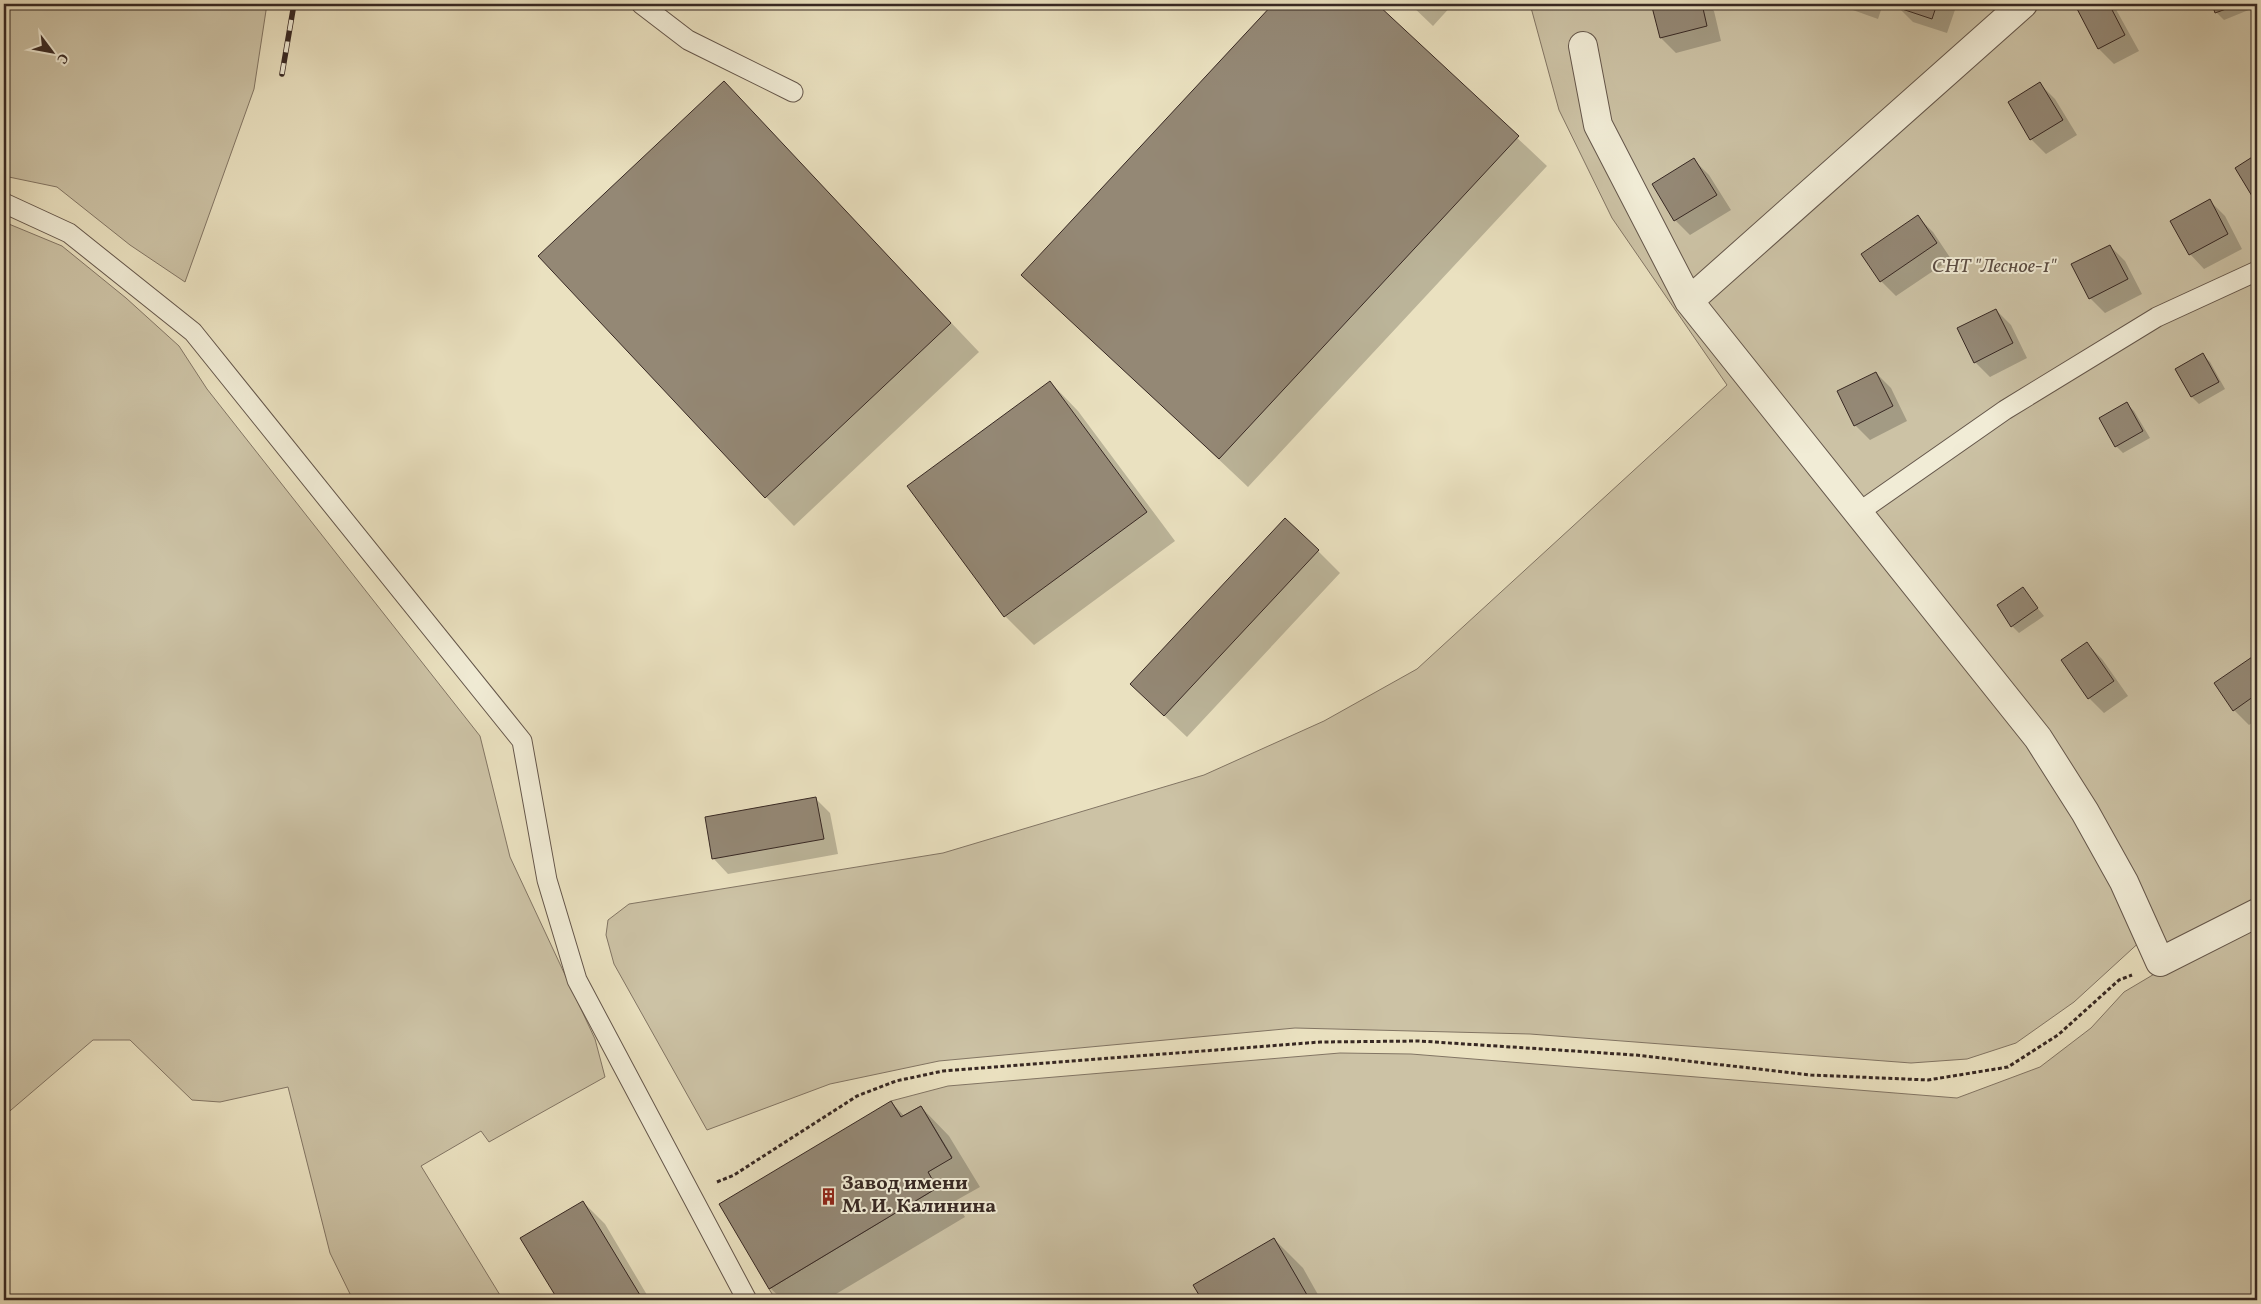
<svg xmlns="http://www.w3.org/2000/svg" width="2261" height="1304" viewBox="0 0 2261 1304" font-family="Vollkorn,serif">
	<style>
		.green { fill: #ccc2a5; stroke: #827564 }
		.shadow { fill: #0003 }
		.building { fill: #948875; stroke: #372823 }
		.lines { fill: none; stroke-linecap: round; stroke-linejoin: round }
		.lane-casing { stroke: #64564a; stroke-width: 21 }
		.street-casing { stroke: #64564a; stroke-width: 30 }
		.path { stroke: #372823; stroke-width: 3; stroke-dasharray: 4 2.5; stroke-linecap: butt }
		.lane { stroke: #f1ecd6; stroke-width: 19 }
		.street { stroke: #f1ecd6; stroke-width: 28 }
		.rail-casing { stroke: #372823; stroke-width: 5.5 }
		.rail { stroke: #f1ecd6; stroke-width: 4; stroke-dasharray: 11; stroke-linecap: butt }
		.labels { text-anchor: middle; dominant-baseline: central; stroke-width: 4; stroke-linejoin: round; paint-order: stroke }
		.park-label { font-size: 20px; font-style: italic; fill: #5c4e44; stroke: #f1ecd6 }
		.poi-label { font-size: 20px; font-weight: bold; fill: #372823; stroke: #f1ecd6; text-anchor: start }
	</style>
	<rect width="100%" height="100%" fill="#eae1c0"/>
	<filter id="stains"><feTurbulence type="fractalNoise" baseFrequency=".004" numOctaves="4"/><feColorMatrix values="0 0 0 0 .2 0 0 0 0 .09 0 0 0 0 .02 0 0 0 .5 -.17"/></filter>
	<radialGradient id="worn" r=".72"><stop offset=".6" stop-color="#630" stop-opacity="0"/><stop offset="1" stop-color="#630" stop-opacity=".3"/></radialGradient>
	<path class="green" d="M4,4h263l-13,85 -69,193 -55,-37 -73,-58 -53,-11z
		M1530,4h727v1296h-1481l-7,-11 168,-101 -9,-16 24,-15 -31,-51 -20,11 -10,-16 57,-15 392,-33 71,1 546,44 83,-31 51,-39 33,-36 32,-19 -12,-35 -70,64 -58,41 -49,16 -56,4 -381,-29 -235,-6 -356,33 -109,23 -123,46 -93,-166 -8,-29 2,-15 21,-16 314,-51 261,-78 120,-54 93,-52 310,-284 -115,-167 -53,-108z
		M4,222l58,24 64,52 53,48 28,43 273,347 30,121 85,182 10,38 -116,65 -8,-11 -60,35 82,134h-150l-23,-47 -42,-166 -68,15 -28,-2 -62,-60h-37l-89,76z"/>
	<path class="shadow" d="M1274,4h101l172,162 -299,321 -225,-212z
		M1410,4h43l-20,22z
		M1668,4h39l7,7 7,30 -45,12 -15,-15 -8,-31z
		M1836,4h47l-5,15z
		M1899,4h58l-10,29 -34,-11 -15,-15z
		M2081,4h32l26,47 -25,13 -15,-15 -22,-43z
		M2213,4h42l1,3 -32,13 -8,-8z
		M724,83l255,269 -185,174 -28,-29z
		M2040,84l15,15 22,36 -31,19 -15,-15z
		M1694,160l15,15 22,35 -41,25 -15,-15 -21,-35z
		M2210,201l15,15 17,33 -38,20 -14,-15z
		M1918,217l15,15 18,27 -55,37 -15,-15z
		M2110,246l15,15 17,33 -37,19 -15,-15z
		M1996,310l15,15 16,33 -37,19 -15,-15z
		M2203,355l7,7 15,27 -26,15 -7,-7z
		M1876,373l15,15 16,33 -37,19 -15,-15z
		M1050,382l28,29 97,130 -141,104 -29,-29 -96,-130z
		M2127,404l7,7 16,27 -27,15 -7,-7z
		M1318,551l22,22 -153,164 -33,-31z
		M2022,589l22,27 -25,17 -7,-7z
		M2087,644l15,15 26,37 -24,17 -15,-15z
		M2255,657l2,2v60l-8,6 -15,-15 -18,-26z
		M815,798l15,15 8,41 -110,20 -14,-15 -8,-41z
		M891,1102l14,15 16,-10 28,29 31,51 -25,14 10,16 -139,83h-43l-13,-12z
		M583,1202l22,22 45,76h-91l-37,-61z
		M1274,1239l29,29 18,32h-118l-8,-14z"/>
	<path class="building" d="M1273,4h104l142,132 -300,323 -198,-184z
		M1663,4h39l5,22 -47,12 -8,-31z
		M1897,4h40l-5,15 -36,-12z
		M2078,4h31l16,31 -27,14 -23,-44z
		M2212,4h28l-25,9z
		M724,81l227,242 -186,175 -227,-242z
		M2040,82l23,38 -33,20 -22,-38z
		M2257,154v46l-2,1 -20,-33z
		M1694,158l23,37 -43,26 -22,-37z
		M2210,199l18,35 -39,21 -19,-34z
		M1918,215l19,28 -57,39 -19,-28z
		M2110,245l18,34 -39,20 -18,-35z
		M1996,309l17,34 -39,20 -17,-35z
		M2203,353l16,29 -28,15 -16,-28z
		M1876,372l17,34 -39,20 -17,-35z
		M1050,381l97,131 -143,105 -97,-131z
		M2127,402l16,29 -28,16 -16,-29z
		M1285,518l34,32 -155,166 -34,-32z
		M2023,587l15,21 -27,19 -14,-22z
		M2087,642l27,39 -26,18 -27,-39z
		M2255,655l2,3v36l-24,17 -19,-28z
		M816,797l8,42 -112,20 -7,-42z
		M891,1101l10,16 20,-11 31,52 -24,14 9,16 -168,101 -50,-85z
		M583,1201l60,99h-85l-38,-62z
		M1274,1238l36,62h-108l-9,-15z"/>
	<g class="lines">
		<defs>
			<path id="lane" d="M641,4l47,36 105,52
				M4,203l65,30 124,99 329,409 25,139 30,100 170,320
				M1859,512l146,-102 152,-93 100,-46"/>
			<path id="street" d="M1583,46l15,79 91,176 349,437 47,74 39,70 36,80 97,-49
				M1689,301l334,-297"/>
		</defs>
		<use href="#lane" class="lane-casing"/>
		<use href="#street" class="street-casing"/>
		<path class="path" d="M717,1182l17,-7 123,-79 39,-15 47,-10 377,-29 99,-1 216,14 176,20 117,5 80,-13 50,-32 61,-55 13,-5"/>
		<use href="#lane" class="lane"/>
		<use href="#street" class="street"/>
		<defs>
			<path id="rail" d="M282,74l12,-70"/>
		</defs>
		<use href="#rail" class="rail-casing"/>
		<use href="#rail" class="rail"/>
	</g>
	<defs>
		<symbol id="building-bare" viewBox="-9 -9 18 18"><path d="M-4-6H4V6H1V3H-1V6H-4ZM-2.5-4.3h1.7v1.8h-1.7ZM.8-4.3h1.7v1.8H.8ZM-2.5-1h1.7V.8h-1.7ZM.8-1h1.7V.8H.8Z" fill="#8f2418" stroke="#f1ecd6" stroke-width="2.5" paint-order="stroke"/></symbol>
	</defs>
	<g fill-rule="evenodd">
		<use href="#building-bare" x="816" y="1184" width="25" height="25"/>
	</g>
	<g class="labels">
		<g class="park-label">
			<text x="1994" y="267">СНТ "Лесное-1"</text>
		</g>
		<g class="poi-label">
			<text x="842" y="1184">Завод имени<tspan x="842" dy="23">М. И. Калинина</tspan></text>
		</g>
	</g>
	<rect width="2261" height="1304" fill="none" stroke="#eae1c0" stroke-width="20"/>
	<rect x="5" y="5" width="2251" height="1294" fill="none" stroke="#372823" stroke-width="2.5"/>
	<rect x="10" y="10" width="2241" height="1284" fill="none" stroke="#372823"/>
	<g transform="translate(52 52) rotate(122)" stroke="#f1ecd6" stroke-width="4" paint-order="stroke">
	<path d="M0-4L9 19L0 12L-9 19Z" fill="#372823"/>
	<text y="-8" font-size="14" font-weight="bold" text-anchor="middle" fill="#372823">С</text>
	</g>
	<rect width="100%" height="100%" filter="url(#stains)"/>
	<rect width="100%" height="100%" fill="url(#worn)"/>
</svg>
